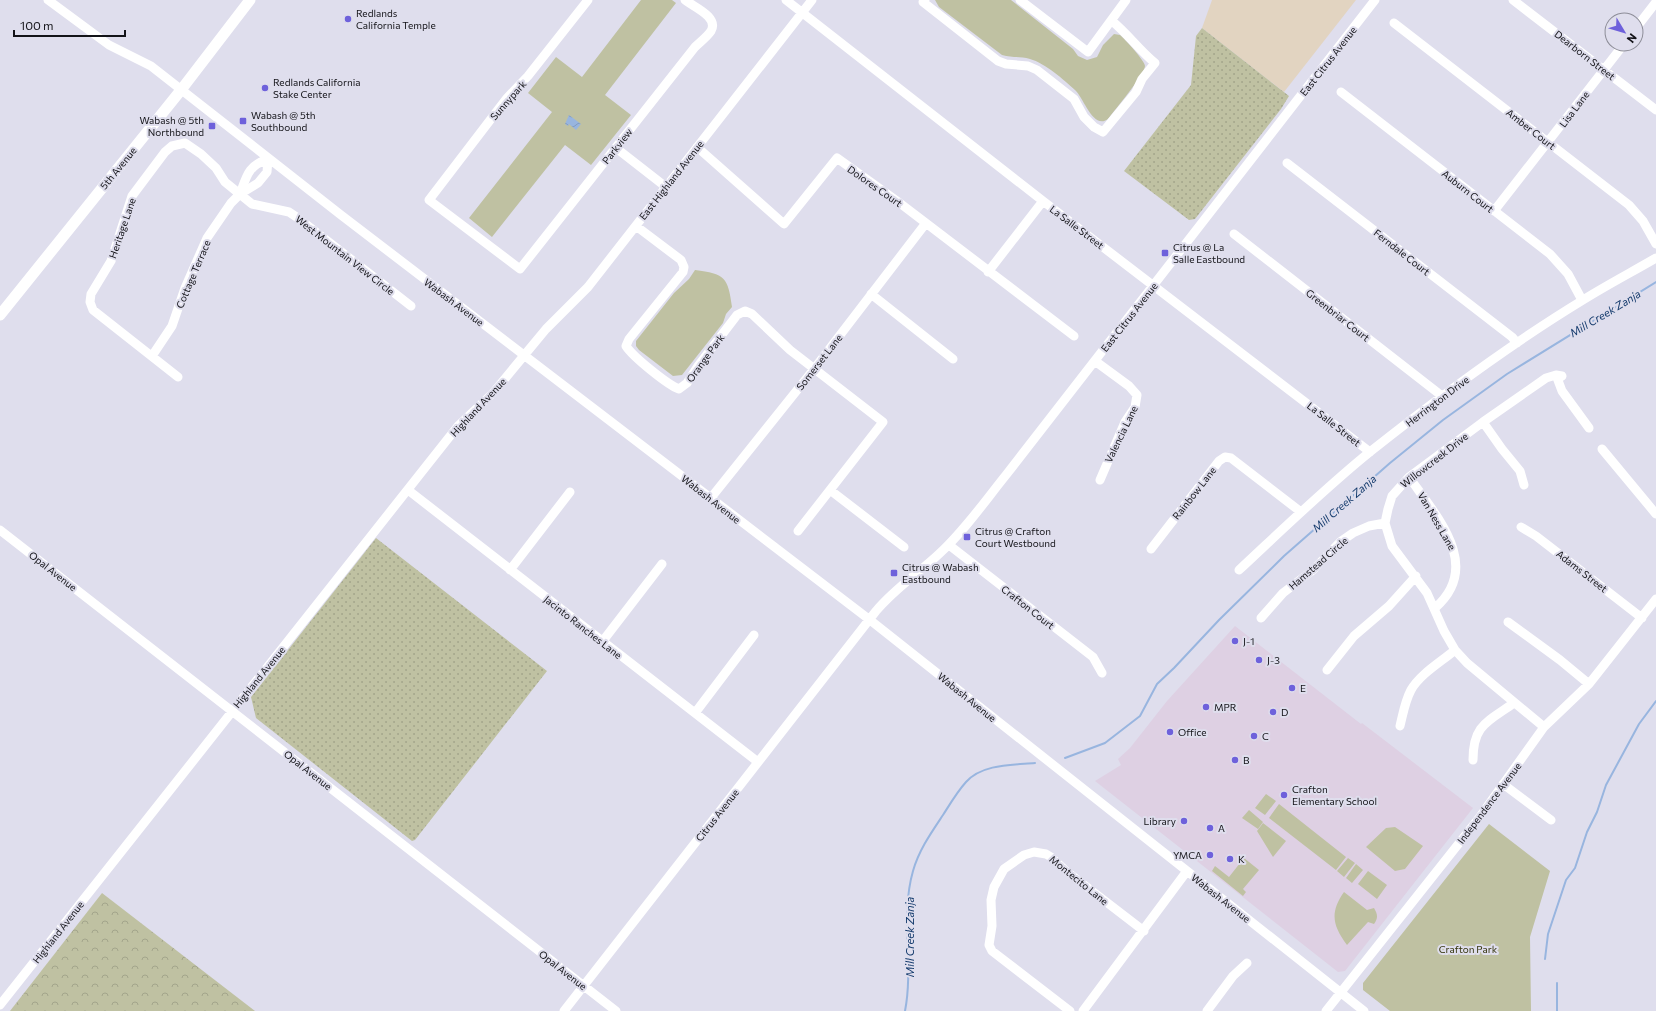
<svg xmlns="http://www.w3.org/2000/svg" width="1656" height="1011" viewBox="0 0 1656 1011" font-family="Commissioner,sans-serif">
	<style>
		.commercial { fill: #e2d4c1 }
		.education { fill: #ded0e3 }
		.grass { fill: url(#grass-dots) }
		.forest { fill: url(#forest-crowns) }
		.park { fill: #bfc1a2 }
		.water { fill: url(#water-waves) }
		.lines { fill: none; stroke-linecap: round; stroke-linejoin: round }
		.stream { stroke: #98b5df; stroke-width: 2 }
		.minor { stroke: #fff; stroke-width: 9 }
		.major { stroke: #fff; stroke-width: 11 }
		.poi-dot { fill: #6e61db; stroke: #dfdeed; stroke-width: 1.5 }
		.labels { text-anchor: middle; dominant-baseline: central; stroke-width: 4; stroke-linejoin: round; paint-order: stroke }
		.poi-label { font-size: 10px; fill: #131318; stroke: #dfdeed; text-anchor: start }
		.street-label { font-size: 10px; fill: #131318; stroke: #dfdeed }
		.park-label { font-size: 10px; fill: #33330b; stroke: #dfdeed }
		.water-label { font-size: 11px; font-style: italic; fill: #153b6d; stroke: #dfdeed }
	</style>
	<defs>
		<pattern id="grass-dots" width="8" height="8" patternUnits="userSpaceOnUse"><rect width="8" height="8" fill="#bfc1a2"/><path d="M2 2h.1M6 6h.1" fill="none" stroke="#a3a58b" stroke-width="1.8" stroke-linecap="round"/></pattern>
		<pattern id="forest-crowns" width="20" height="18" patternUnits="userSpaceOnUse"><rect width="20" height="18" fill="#bfc1a2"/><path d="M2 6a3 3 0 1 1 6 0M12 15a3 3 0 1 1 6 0" fill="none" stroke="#a3a58b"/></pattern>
		<pattern id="water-waves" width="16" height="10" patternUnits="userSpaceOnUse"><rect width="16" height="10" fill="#98b5df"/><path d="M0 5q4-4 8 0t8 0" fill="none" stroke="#829bbf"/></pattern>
	</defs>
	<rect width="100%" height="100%" fill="#dfdeed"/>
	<path class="commercial" d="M1212,0h144l-72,92 -82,-64z"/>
	<path class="education" d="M1235,626l126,98 1,-1 111,85 -128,163 -7,1 -243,-191 26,-16 -3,-6 12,-11 37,-47z"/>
	<path class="grass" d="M1202,28l87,68 -8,13 -86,110 -6,1 -65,-49 67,-86 5,-49z
		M376,538l171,133 -132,169 -3,1 -156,-123 -5,-21z"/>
	<path class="forest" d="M102,893l153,118h-245z"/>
	<path class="park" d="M641,0h31l4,3 -71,92 26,20 -40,50 -26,-20 -73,92 -23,-19 83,-106 -24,-19 28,-36 26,20z
		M935,0h76l62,49 5,7 9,4 10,-3 6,-12 11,-11 6,1c4,3 25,26 25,31 0,8 -31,45 -37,53 -15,11 -24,-21 -33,-29 -11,-10 -30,-27 -45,-31 -10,-3 -18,-1 -28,-4l-63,-48z
		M695,270c30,4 33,7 37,37l-6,7 -3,9 -41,52 -9,1 -34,-26 -3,-4v-5l38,-48 15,-14z
		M1266,794l10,7 -11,14 -10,-7z
		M1279,804l67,53 -10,13 -67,-52z
		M1249,810l14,12 -5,7 -16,-11z
		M1263,823l23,18 -13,16 -16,-26z
		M1489,824l61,47 -20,66 1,74h-141l-27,-21v-7z
		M1395,827l28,19 -18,23 -10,2 -29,-24 20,-19z
		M1244,858l15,12 -16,19 3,3 -3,4 -31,-25 3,-5 14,11z
		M1348,858l7,5 -11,14 -7,-6z
		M1356,864l7,6 -11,13 -6,-5z
		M1368,871l19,14 -10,14 -19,-15z
		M1344,892l23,18 7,-2c4,7 4,10 0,16l-6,-2 -21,23c-15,-20 -17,-33 -3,-53z"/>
	<path class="water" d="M569,115l12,9 -5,6 -7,-6 -1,2 -3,-2z"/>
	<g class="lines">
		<path class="stream" d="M1065,758l40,-15 35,-27 17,-32 17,-16 45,-48 65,-64 106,-93 53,-43 64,-46 149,-92
			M1545,959l3,-25 18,-54 9,-12 12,-36 10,-20 9,-27 33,-61 17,-23
			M1557,983v28
			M905,1011c9,-46 -5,-95 8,-140 6,-21 18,-38 30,-56 7,-11 14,-23 23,-33 16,-18 46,-17 69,-19"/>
		<path class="minor" d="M48,0l61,45 42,21 190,149 529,405 494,391
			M588,0l-60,76 -21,22 -78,102 91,69 175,-222c5,-5 12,-10 16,-16 8,-14 -17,-24 -26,-31
			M786,0l257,201 327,251
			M925,0l-2,2 75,59 8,3 22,2 9,4 37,29 10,18 10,10 9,5 33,-40 6,-13 13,-16c-16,-13 -27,-29 -43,-42
			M1020,0l68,52 38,-52
			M1513,0l143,110
			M1394,23l235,182 14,16 13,23
			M1636,28l20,-26
			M1341,92l209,162 18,20 14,26
			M697,147l87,77 53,-66 64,46 173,132
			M616,148l50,39
			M1287,163l225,174 5,6
			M1494,211l130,-167
			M636,226l45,34 3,7 -1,5 -54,67 -3,7c7,11 42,39 53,43l8,-6 11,-17 39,-51 8,-4 7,3 38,36 93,72 -85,109
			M1234,234l208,162
			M988,272l55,-71
			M871,294l82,65
			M152,356l20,-30 13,-38 22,-50 24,-35 9,-9 18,-11 9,-11 1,-13c-20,7 -21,16 -28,35
			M1095,361l34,25 8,9 -2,12 -10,15 -25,58
			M1556,375l6,16 27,37
			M178,377l-85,-67 -3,-8 1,-8 20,-33 21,-65 33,-44 7,-6 13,-3 16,11 15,14 9,14 27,22 37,8 9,6 113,88
			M1483,422l19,27 18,22 4,14
			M1602,449l54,65
			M1409,477c28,40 74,89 26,131
			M408,490l350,272
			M830,490l74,57
			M710,499l104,-130 112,-146
			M1521,527l15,9 106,82
			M0,530l616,481
			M949,545l144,112 9,16
			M1151,549l68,-88 6,-4 6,1 70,54
			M510,570l60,-78
			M1239,570c43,-40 86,-82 132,-119 68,-54 138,-106 212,-151 24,-15 49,-28 73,-42
			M1261,618l22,-25 30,-23 27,-28 13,-9 16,-7 16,-3
			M1508,622l52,38 29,24
			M602,642l60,-78
			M1327,670l27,-34 35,-30 27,-30
			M695,713l59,-78
			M1400,726c3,-12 5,-25 11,-36 9,-16 30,-28 44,-40
			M1544,727l-77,-64 -12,-13 -11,-19 -17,-38 -35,-47 -7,-23 3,-14 4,-13 17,-19 74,-55 63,-44 10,-3 6,1
			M1473,760c0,-35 14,-38 41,-57
			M1503,784l48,36
			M0,1005l458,-579 35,-33 53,-64 42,-42 224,-287
			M564,1011l312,-400c19,-23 43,-38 64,-58 25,-23 45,-52 66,-78l369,-475
			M1070,1011l-78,-60 -3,-6 3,-19 -1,-26 3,-13 10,-18 20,-14 10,-3 12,2 5,3 15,14 78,60
			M1083,1011l104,-140
			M1207,1011l26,-35 14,-13
			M1326,1011l153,-193 65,-91 45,-43 67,-85"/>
		<path class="major" d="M0,315l181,-225 69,-90"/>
	</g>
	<g class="poi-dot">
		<circle cx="348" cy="19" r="4"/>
		<circle cx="265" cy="88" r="4"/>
		<rect x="239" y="117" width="8" height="8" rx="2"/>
		<rect x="208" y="122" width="8" height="8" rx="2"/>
		<rect x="1161" y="249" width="8" height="8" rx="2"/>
		<rect x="963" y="533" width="8" height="8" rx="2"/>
		<rect x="890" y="569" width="8" height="8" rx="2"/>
		<circle cx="1235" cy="641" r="4"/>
		<circle cx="1259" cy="660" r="4"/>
		<circle cx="1292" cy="688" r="4"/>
		<circle cx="1206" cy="707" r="4"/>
		<circle cx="1273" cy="712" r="4"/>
		<circle cx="1170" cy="732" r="4"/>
		<circle cx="1254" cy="736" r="4"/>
		<circle cx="1235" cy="760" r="4"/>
		<circle cx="1284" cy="795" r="4"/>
		<circle cx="1184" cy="821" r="4"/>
		<circle cx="1210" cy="828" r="4"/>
		<circle cx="1210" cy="855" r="4"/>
		<circle cx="1230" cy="859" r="4"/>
	</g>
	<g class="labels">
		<g class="poi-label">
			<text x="356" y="13">Redlands<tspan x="356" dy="12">California Temple</tspan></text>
			<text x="273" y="82">Redlands California<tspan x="273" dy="12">Stake Center</tspan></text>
			<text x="251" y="115">Wabash @ 5th<tspan x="251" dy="12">Southbound</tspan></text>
			<text x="204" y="120" text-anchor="end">Wabash @ 5th<tspan x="204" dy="12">Northbound</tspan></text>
			<text x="1173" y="247">Citrus @ La<tspan x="1173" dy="12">Salle Eastbound</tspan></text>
			<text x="975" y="531">Citrus @ Crafton<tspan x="975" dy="12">Court Westbound</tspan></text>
			<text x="902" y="567">Citrus @ Wabash<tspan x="902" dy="12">Eastbound</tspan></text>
			<text x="1243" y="641">J-1</text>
			<text x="1267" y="660">J-3</text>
			<text x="1300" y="688">E</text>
			<text x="1214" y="707">MPR</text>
			<text x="1281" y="712">D</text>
			<text x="1178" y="732">Office</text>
			<text x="1262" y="736">C</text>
			<text x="1243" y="760">B</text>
			<text x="1292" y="789">Crafton<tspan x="1292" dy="12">Elementary School</tspan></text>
			<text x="1176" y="821" text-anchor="end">Library</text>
			<text x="1218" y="828">A</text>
			<text x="1202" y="855" text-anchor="end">YMCA</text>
			<text x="1238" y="859">K</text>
		</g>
		<g class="street-label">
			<text transform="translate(1585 55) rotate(38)">Dearborn Street</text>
			<text transform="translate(1328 61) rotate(-52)">East Citrus Avenue</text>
			<text transform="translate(508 100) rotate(-49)">Sunnypark</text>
			<text transform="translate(1574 109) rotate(-53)">Lisa Lane</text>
			<text transform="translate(1531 129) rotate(38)">Amber Court</text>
			<text transform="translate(617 146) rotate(-52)">Parkview</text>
			<text transform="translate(118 168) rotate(-51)">5th Avenue</text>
			<text transform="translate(671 180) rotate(-52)">East Highland Avenue</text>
			<text transform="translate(875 186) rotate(35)">Dolores Court</text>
			<text transform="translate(1468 191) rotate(38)">Auburn Court</text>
			<text transform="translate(1077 227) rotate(37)">La Salle Street</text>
			<text transform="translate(122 228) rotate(-71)">Heritage Lane</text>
			<text transform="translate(1402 252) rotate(38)">Ferndale Court</text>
			<text transform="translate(345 255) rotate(38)">West Mountain View Circle</text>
			<text transform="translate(193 274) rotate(-67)">Cottage Terrace</text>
			<text transform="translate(454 302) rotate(37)">Wabash Avenue</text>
			<text transform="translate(1338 315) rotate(38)">Greenbriar Court</text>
			<text transform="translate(1129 317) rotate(-52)">East Citrus Avenue</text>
			<text transform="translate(705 358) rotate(-54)">Orange Park</text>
			<text transform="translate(819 362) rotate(-52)">Somerset Lane</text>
			<text transform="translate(1437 401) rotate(-37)">Herrington Drive</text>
			<text transform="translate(478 407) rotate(-47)">Highland Avenue</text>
			<text transform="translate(1334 424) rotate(38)">La Salle Street</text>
			<text transform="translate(1121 434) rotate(-64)">Valencia Lane</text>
			<text transform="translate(1434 460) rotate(-38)">Willowcreek Drive</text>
			<text transform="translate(1194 493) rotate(-52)">Rainbow Lane</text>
			<text transform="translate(711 499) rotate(38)">Wabash Avenue</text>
			<text transform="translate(1437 521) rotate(60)">Van Ness Lane</text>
			<text transform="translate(1318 563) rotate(-41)">Hamstead Circle</text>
			<text transform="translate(53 571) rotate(38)">Opal Avenue</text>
			<text transform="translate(1582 571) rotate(38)">Adams Street</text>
			<text transform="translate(1028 607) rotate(38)">Crafton Court</text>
			<text transform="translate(583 627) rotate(38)">Jacinto Ranches Lane</text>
			<text transform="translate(259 677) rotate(-51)">Highland Avenue</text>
			<text transform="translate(967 697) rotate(39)">Wabash Avenue</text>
			<text transform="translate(308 770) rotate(38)">Opal Avenue</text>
			<text transform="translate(1489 803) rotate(-53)">Independence Avenue</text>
			<text transform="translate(717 815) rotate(-52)">Citrus Avenue</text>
			<text transform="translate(1079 880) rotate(39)">Montecito Lane</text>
			<text transform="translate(1221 898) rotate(38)">Wabash Avenue</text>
			<text transform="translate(58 932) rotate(-52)">Highland Avenue</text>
			<text transform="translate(563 970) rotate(38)">Opal Avenue</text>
		</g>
		<g class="park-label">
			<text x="1468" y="949">Crafton Park</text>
		</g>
		<g class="water-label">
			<text transform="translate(1605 313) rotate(-31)">Mill Creek Zanja</text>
			<text transform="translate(1344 503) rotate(-41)">Mill Creek Zanja</text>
			<text transform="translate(909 937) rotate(-90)">Mill Creek Zanja</text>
		</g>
	</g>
	<g transform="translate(1624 32) rotate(128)"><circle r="19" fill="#dfdeed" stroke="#8d8d98"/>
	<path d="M0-3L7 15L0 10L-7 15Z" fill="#6e61db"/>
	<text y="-6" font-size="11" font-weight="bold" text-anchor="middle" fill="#131318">N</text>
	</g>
	<path d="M14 30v6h111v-6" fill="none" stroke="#131318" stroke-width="2"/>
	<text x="20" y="30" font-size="12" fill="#131318" stroke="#dfdeed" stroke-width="3" paint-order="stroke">100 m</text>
</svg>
